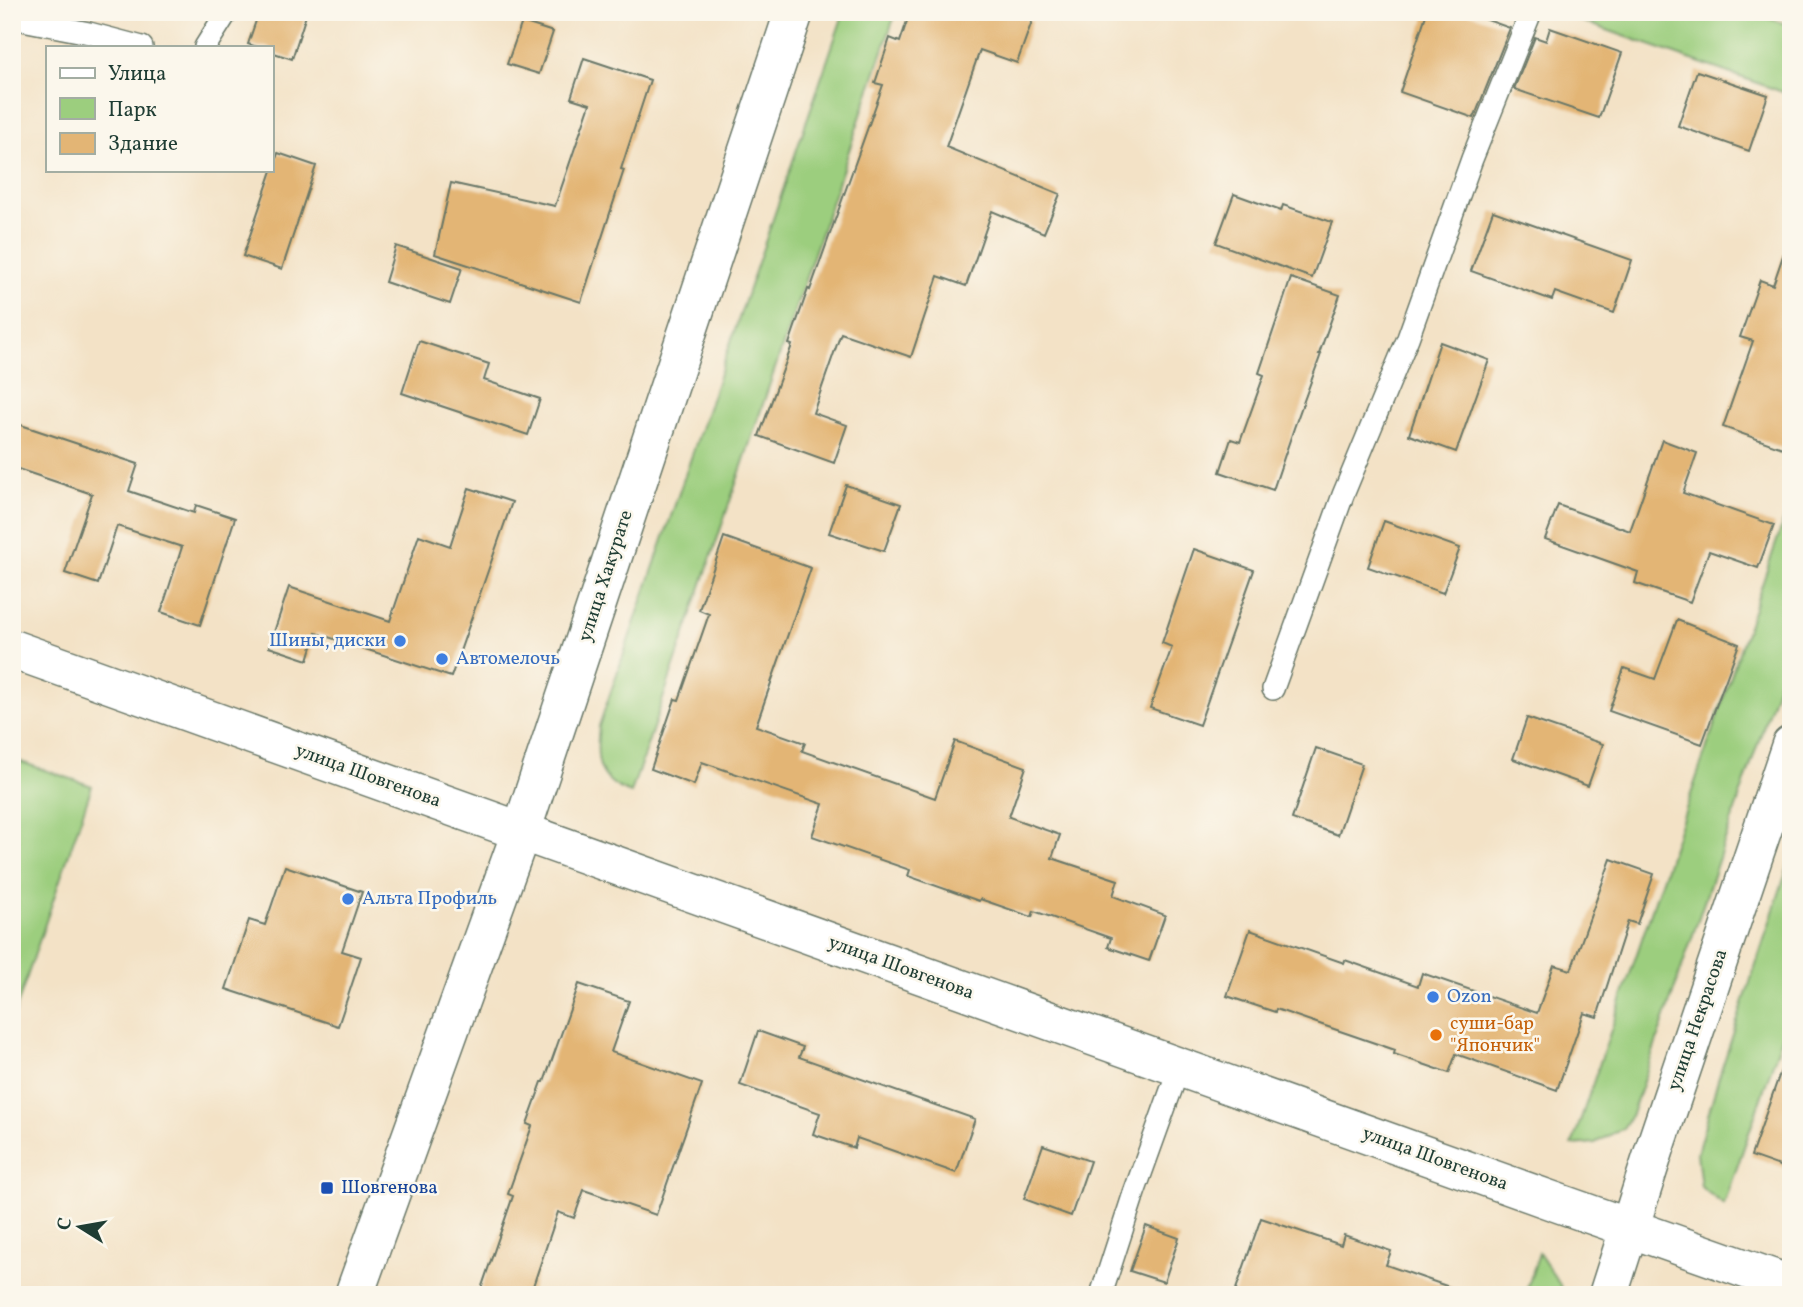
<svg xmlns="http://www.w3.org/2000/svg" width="1803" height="1307" viewBox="0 0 1803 1307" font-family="Vollkorn,serif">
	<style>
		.green { fill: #9cce7e; stroke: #5e8659; stroke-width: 2 }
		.building { fill: #e3b575 }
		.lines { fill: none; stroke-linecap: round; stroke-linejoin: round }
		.lane-casing { stroke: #697767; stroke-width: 24 }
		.street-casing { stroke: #697767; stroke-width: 41 }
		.secondary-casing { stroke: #697767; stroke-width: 41 }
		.primary-casing { stroke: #697767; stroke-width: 41 }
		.lane { stroke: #fff; stroke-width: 21 }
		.street { stroke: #fff; stroke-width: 38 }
		.secondary { stroke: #fff; stroke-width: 38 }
		.primary { stroke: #fff; stroke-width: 38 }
		.shop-dot { fill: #3f7fe0; stroke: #fbf7ec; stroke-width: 2.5 }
		.food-dot { fill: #e8710a; stroke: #fbf7ec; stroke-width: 2.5 }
		.transit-dot { fill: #1a4fb4; stroke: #fbf7ec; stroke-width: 2.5 }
		.labels { text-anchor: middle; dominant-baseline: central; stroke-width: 5; stroke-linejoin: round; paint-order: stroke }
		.street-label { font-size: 19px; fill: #1f3d34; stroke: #fbf7ec }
		.shop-label { font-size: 19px; fill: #366cbe; stroke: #fbf7ec; text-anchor: start }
		.food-label { font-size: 19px; fill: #c56008; stroke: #fbf7ec; text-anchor: start }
		.transit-label { font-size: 19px; fill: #164399; stroke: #fbf7ec; text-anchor: start }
	</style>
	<rect width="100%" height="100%" fill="#fbf7ec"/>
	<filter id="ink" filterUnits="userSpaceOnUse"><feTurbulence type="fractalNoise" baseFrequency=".0143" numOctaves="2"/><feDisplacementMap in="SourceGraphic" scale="14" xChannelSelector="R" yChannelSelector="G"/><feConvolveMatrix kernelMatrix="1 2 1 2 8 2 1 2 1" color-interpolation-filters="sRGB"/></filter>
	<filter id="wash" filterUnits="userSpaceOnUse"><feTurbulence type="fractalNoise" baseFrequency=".00686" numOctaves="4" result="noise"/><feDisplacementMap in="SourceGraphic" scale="28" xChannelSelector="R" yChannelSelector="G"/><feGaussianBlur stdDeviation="1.57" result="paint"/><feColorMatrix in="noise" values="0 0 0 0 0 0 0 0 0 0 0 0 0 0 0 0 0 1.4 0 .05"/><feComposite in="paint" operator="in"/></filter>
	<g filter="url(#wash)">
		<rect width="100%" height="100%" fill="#f3e2c6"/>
		<path class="green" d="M844,12h52l-265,781c-35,-12 -36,-34 -32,-67z
			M1556,12h195l40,14v69z
			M1791,499v147l-159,468 -9,14 -28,15 -23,2z
			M12,759l80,27 -80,235z
			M1791,857v154l-67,194 -23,-18 -4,-34 21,-73z
			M1539,1253l21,32 3,10h-38z"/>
		<g id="blocks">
			<path class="building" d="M259,12h48l-15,47 -21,-7v-5h-14l-9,-3z
				M910,12h97l25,9 -15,42 -37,-13 -34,97 114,47 -16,39 -52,-22 -26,75 -28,-10 -27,81 -70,-24 -28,80 34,12 -13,38 -75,-27 33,-91 -3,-1 19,-55 2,1 73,-205 -8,-2 15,-45 10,4z
				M1427,12h38l45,16 -36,90 -74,-26z
				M522,22l31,10 -14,42 -32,-10z
				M1550,28l72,25 -23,65 -85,-29 21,-52 11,4z
				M584,58l66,22 -29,89 3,1 -43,132 -146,-48 16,-71 104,23 35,-102 -19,-6z
				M1697,71l71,24 -19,56 -71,-25z
				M278,153l38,13 -34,103 -39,-13z
				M1234,194l47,17 2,-6 49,17 -20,56 -96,-35z
				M1493,211l139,49 -18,53 -59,-21 -3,8 -81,-29z
				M396,246l66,22 -12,36 -65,-22z
				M1785,250l6,1v200l-68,-24 30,-86 -13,-4 20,-57 13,5z
				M1291,278l49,17 -21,59h2l-27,74 -21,62 -53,-18 11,-33 9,3 24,-67 -5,-2z
				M419,341l70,23 -5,16 56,19 -12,36 -126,-42z
				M1440,342l49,18 -33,92 -47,-17z
				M12,422l126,42 -9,27 65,22 2,-8 39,13 -35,107 -39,-13 21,-65 -65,-21 -19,58 -33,-11 27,-79 -80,-27z
				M1662,440l35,13 -14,40 91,32 -16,43 -49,-17 -19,51 -55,-19 3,-11 -93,-33 13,-34 72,26z
				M846,485l55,19 -17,47 -55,-18z
				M469,488l43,14 -61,175 -135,-44 -8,27 -39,-13 20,-60 101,34 29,-86 31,11z
				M1384,521l76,27 -17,45 -75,-26z
				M724,537l87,31 -55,158 49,17 -3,8 133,47 20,-57 71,26 -17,50 51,18 -8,23 66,22 -5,16 52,19 -16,46 -41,-14 3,-9 -77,-27 -2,6 -52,-18 -1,2 -71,-25 2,-6 -98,-34 11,-32 -121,-42 -8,23 -43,-16 24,-70 4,1 30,-86 -10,-4z
				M1194,549l60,21 -55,155 -49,-17 22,-61 -10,-4z
				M1677,620l62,24 -37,100 -93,-33 15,-43 31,11z
				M1527,718l76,26 -15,42 -75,-27z
				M1316,748l46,16 -24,71 -46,-16z
				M1611,859l43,15 -17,50 -9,-3 -31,96 -13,-4 -27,77 -101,-36 -7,19 -55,-19 1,-4 -119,-41 -1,3 -48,-16 23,-66 94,33 1,-3 73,26 4,-13 115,40 17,-48 17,5z
				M285,866l77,26 -20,59 19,6 -23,69 -112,-37 23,-69 16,5z
				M579,984l50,17 -18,51 91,32 -46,131 -72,-25 -10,28 -16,-6 -28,83h-51l34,-99 -5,-2 24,-68 -5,-2 15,-42h2z
				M758,1031l45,16 -4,10 176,62 -19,54 -99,-35 -3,10 -41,-14 7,-21 -80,-28z
				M1785,1059l6,1v110l-40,-14z
				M1043,1145l47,16 -19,55 -47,-17z
				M1261,1218l80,27 3,-10 47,16 -5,14 69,24 -1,6h-220z
				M1146,1226l33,12 -15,44 -34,-11z"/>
		</g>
	</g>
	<g filter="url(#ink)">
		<use href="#blocks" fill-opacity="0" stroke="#697767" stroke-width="2"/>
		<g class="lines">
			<defs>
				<path id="lane" d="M12,18l77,15 53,14
					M205,47l22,-35
					M1273,689l70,-194 65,-157 64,-179 59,-147
					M1101,1295l33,-102 45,-125"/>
				<path id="street" d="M1608,1295l47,-147 136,-403"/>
				<path id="secondary" d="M12,649l1538,551 241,85"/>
				<path id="primary" d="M354,1295l167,-463 273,-820"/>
			</defs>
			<use href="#lane" class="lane-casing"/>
			<use href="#street" class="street-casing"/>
			<use href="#secondary" class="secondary-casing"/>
			<use href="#primary" class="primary-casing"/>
			<use href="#lane" class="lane"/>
			<use href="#street" class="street"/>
			<use href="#secondary" class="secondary"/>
			<use href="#primary" class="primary"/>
		</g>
	</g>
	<g class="shop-dot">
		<circle cx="400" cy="641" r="7"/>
		<circle cx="442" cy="659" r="7"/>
		<circle cx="348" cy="899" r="7"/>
		<circle cx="1433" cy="997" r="7"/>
	</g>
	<circle class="food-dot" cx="1436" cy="1035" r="7"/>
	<rect class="transit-dot" x="320" y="1181" width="14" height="14" rx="3.5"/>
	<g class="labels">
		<g class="street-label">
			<text transform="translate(606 576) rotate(-72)">улица Хакурате</text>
			<text transform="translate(368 776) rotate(20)">улица Шовгенова</text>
			<text transform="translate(901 968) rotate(20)">улица Шовгенова</text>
			<text transform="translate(1698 1020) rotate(-71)">улица Некрасова</text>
			<text transform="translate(1435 1159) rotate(20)">улица Шовгенова</text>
		</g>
		<g class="shop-label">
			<text x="386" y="641" text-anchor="end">Шины, диски</text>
			<text x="456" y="659">Автомелочь</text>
			<text x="362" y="899">Альта Профиль</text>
			<text x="1447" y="997">Ozon</text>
		</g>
		<g class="food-label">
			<text x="1450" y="1024">суши-бар<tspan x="1450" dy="22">"Япончик"</tspan></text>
		</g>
		<g class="transit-label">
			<text x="341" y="1188">Шовгенова</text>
		</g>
	</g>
	<rect width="1803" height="1307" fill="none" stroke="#fbf7ec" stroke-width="42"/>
	<rect x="46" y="46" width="228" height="126" fill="#fbf7ec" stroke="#a3ada2" stroke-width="2"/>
	<rect x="60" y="68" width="35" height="10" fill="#ffffff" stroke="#a3ada2" stroke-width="2"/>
	<text x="108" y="80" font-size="21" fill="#1f3d34">Улица</text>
	<rect x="60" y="98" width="35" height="21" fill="#9cce7e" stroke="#a3ada2" stroke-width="2"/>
	<text x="108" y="116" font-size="21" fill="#1f3d34">Парк</text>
	<rect x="60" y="133" width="35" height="21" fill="#e3b575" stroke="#a3ada2" stroke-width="2"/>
	<text x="108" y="150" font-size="21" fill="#1f3d34">Здание</text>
	<g transform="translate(80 1227) rotate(281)" stroke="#fbf7ec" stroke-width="5" paint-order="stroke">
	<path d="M0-5L12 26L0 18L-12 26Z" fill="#1f3d34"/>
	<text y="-10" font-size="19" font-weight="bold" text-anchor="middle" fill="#1f3d34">С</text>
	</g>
</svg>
